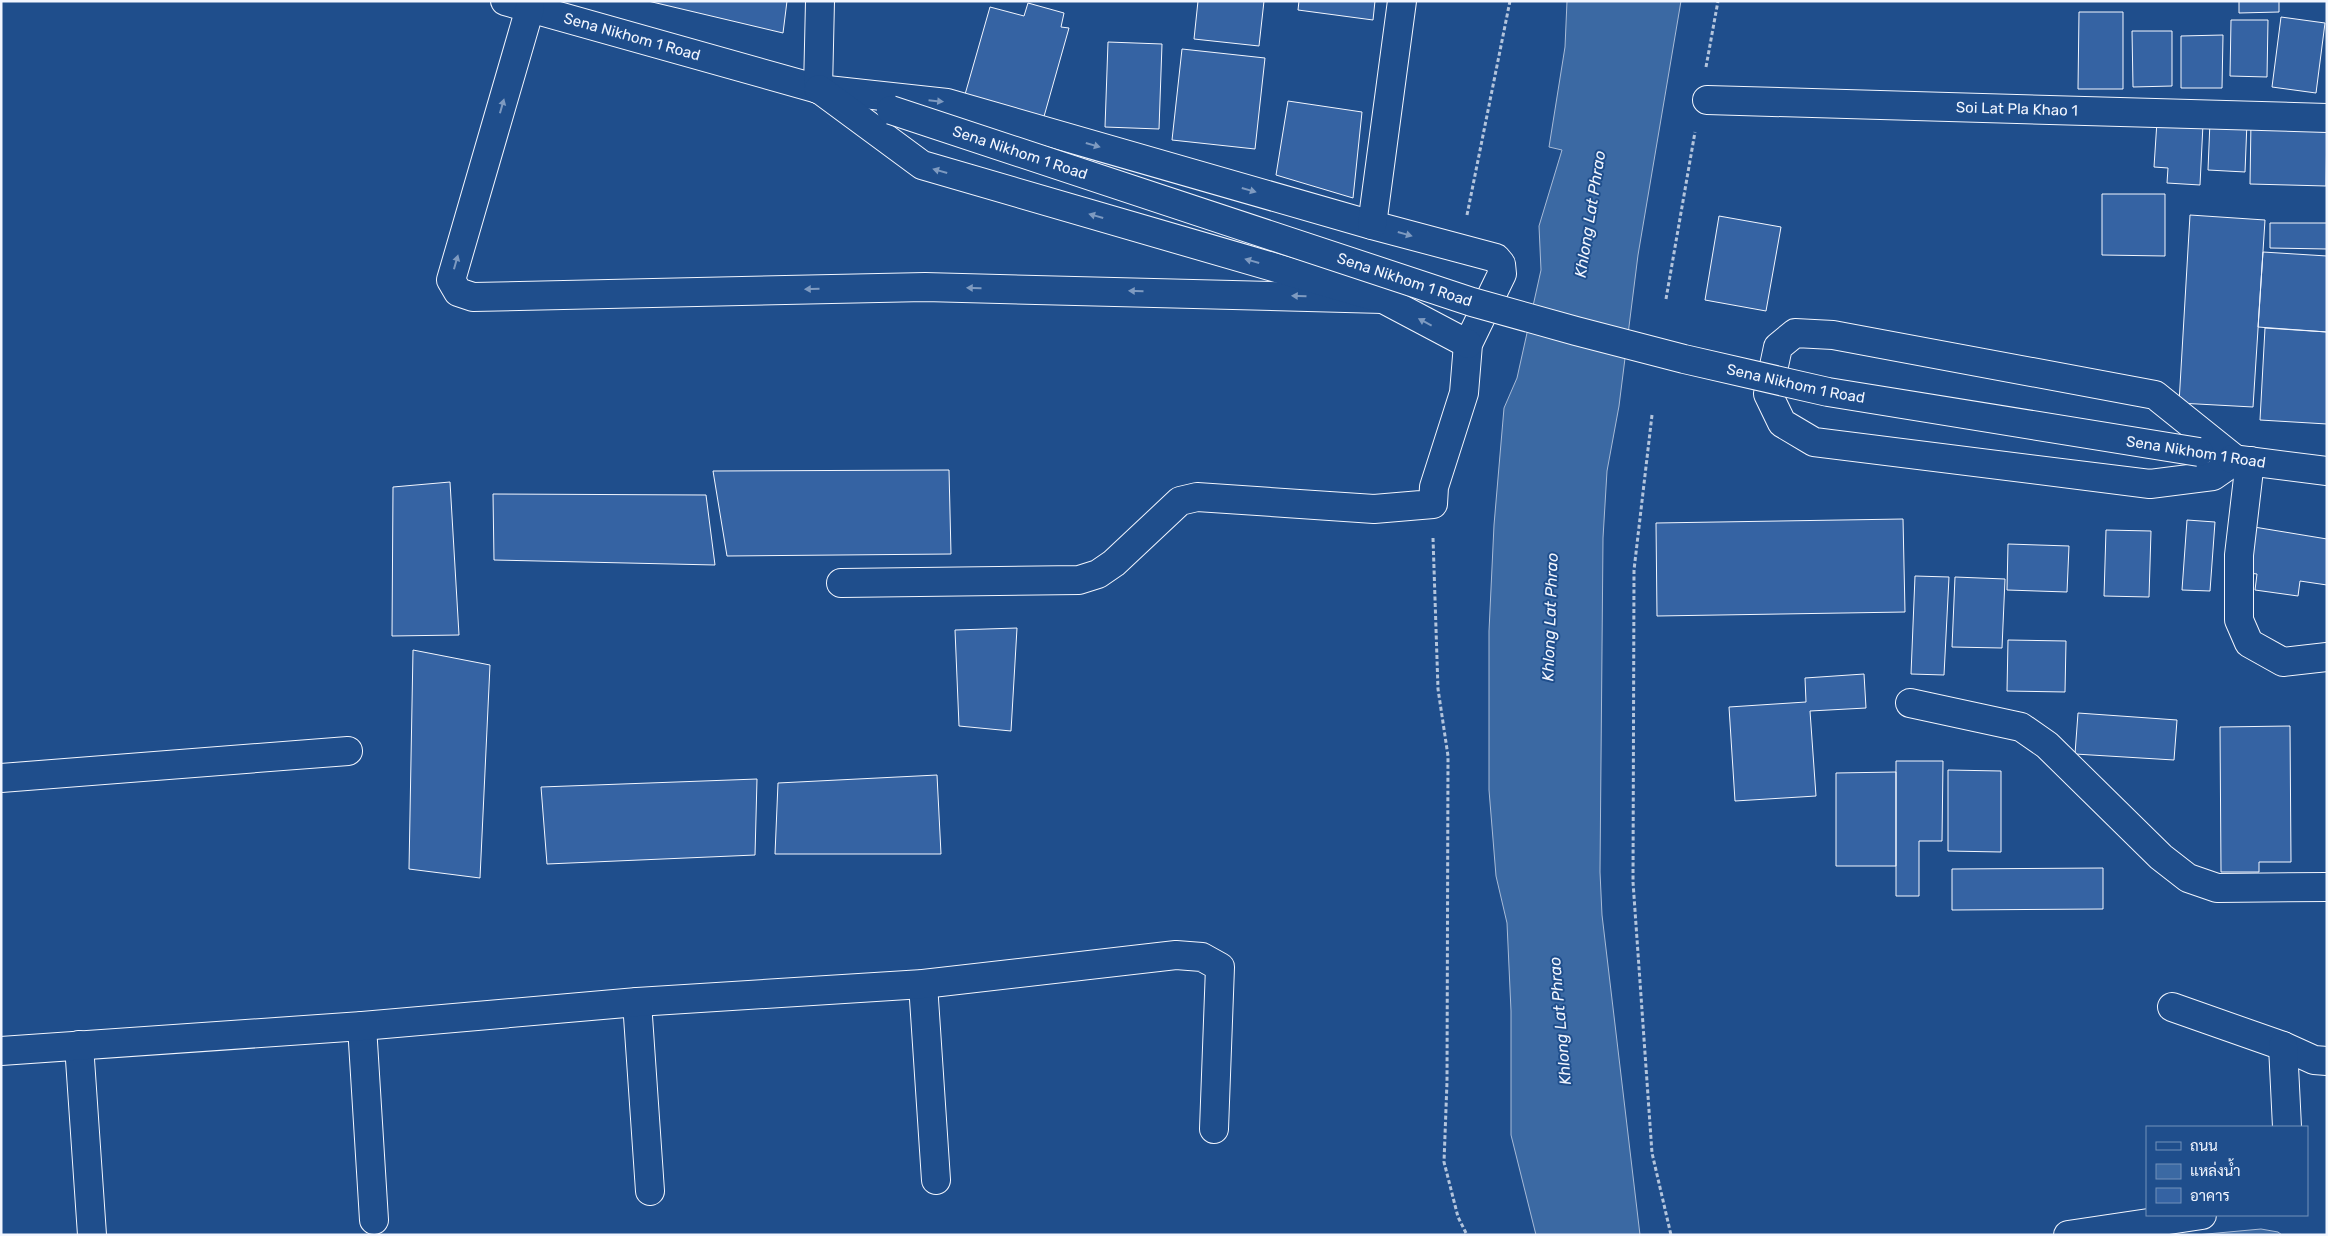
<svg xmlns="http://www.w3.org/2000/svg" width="2328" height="1236" viewBox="0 0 2328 1236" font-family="Rubik,Sarabun,sans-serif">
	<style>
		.water { fill: #3b69a3; stroke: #a8bbd7 }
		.building { fill: #3563a3; stroke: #f2f6ff }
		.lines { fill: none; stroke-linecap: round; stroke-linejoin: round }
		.minor-casing { stroke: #f2f6ff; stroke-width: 30 }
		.path { stroke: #b3c4dc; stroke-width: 3; stroke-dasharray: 4 2.5; stroke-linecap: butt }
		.minor { stroke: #1f4e8c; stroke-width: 28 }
		.minor-bridge-casing { stroke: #f2f6ff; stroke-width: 30; stroke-linecap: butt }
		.minor-bridge { stroke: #1f4e8c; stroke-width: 28 }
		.oneway { fill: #7e9ac0 }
		.labels { text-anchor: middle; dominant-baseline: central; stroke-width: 4; stroke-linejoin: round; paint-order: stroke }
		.street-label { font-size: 15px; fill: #f2f6ff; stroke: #1f4e8c }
		.water-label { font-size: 16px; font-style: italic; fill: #f2f6ff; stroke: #1f4e8c }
	</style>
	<rect width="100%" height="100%" fill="#1f4e8c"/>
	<path class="water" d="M1567,1h114l-43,254 -19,151 -12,65 -4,67 -3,334 2,43 38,320h-104l-25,-100v-124l-4,-88 -11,-47 -7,-86v-159l5,-106 10,-117 13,-30 24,-108 -2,-44 23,-76 -13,-3 16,-100z
		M2261,1229l17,3 4,3h-86z"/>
	<path class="building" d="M648,1h139l-4,32z
		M1198,1h66l-5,45 -65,-7z
		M1299,1h76l-2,19 -75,-10z
		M2239,1h40v11l-40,1z
		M1028,3l36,10 -3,14 8,1 -26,92 -79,-22 26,-91 34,9z
		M2079,12h44v77h-45z
		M2281,17l44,6 -9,70 -44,-6z
		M2231,20h37l-1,57 -37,-1z
		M2132,31h40v55l-39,1z
		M2223,35l-1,53h-41v-52z
		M1108,42l54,2 -3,85 -54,-2z
		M1182,49l83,9 -10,91 -83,-9z
		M1288,101l74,11 -9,86 -77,-23z
		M2157,121l46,3 -3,61 -33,-2 1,-15 -14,-1z
		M2210,121l37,1 -2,50 -37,-2z
		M2251,121l76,2 -1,63 -76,-2z
		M2102,194h63v62l-63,-1z
		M2190,215l75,5 -12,187 -74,-4z
		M1719,216l62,11 -15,84 -61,-11z
		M2270,223h57v26l-57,-1z
		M2263,252l64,4v76l-69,-5z
		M2265,328l62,4v92l-67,-4z
		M949,470l2,84 -224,2 -14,-85z
		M450,482l9,153 -67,1 1,-149z
		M493,494l213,1 9,70 -221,-5z
		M1903,519l2,93 -248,4 -1,-93z
		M2187,520l28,2 -5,69 -28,-1z
		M2248,526l79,13v46l-27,-4 -2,15 -43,-6 2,-16 -17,-2z
		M2106,530l45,1 -2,66 -45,-1z
		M2008,544l61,2 -2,46 -60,-2z
		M1915,576l34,1 -5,98 -33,-1z
		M1955,577l50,2 -3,69 -50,-1z
		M1017,628l-6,103 -52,-5 -4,-96z
		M2008,640l58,1 -1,51 -58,-1z
		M413,650l77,15 -10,213 -71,-9z
		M1864,674l2,34 -56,3 6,85 -81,5 -6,-94 77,-5 -1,-24z
		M2078,713l99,7 -3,40 -99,-6z
		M2290,726l1,136h-32v10h-38l-1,-145z
		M1896,761h47l-1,80h-23v55h-23z
		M1948,770l53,1v81l-53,-1z
		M1896,772v94h-60v-93z
		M937,775l4,79h-166l3,-71z
		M757,779l-2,76 -208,9 -6,-77z
		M2103,868v41l-151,1v-41z"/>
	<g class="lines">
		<defs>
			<g id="minor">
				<path id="s1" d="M505,1l331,93"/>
				<path d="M530,8l-79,272 7,12 15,5 452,-10 458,12"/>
				<path d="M818,89l129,14 425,122 124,33 5,6 1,10 -34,70 -4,49 -30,94 -1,17 -59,5 -177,-12 -17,4 -66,62 -16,11 -19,6 -238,3"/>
				<path d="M818,89l2,-88"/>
				<path d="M819,89l103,76 461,134 85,45"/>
				<path id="s2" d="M1707,100l620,18"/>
				<path d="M1372,225l30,-224"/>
				<path d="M1795,333l38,2 322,60 81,65 -23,16 -63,8 -336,-42 -32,-19 -14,-29 10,-47z"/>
				<path d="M2232,459l95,12"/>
				<path d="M2250,461l-11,94v65l10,23 34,19 44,-5"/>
				<path d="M1910,703l111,24 26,18 114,112 27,21 29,10 110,-1"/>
				<path d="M1,778l347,-27"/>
				<path d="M923,984l13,196"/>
				<path d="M637,1002l13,189"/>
				<path d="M2172,1007l111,39 31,14 13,1"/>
				<path d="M362,1026l12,194"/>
				<path d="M79,1045l13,190"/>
				<path d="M2283,1046l4,81"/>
				<path d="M1,1051l361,-25 275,-24 286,-18 253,-29 26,2 18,10 -6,162"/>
				<path d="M2068,1235l134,-20"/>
			</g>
		</defs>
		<use href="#minor" class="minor-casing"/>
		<path class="path" d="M1706,67l12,-66
			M1467,215l43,-214
			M1666,299l29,-167
			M1652,415l-18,155 -1,312 19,271 19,82
			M1433,538l5,151 10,67 -1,326 -3,80 14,55 9,18"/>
		<use href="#minor" class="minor"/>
		<defs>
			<g id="minor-bridge">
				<path id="s3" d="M891,110l581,192 104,29 108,28 144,33 371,60"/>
			</g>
		</defs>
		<use href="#minor-bridge" class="minor-bridge-casing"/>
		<use href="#minor-bridge" class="minor-bridge"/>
	</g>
	<defs><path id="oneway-solid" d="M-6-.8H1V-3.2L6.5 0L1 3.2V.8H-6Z" transform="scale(1.25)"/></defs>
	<g class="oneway">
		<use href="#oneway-solid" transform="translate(936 101) rotate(6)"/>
		<use href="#oneway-solid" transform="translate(502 106) rotate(-74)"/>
		<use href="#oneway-solid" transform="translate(1093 145) rotate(16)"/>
		<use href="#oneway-solid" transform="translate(940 171) rotate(-164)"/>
		<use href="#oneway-solid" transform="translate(1249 190) rotate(16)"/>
		<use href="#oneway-solid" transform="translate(1096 216) rotate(-164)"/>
		<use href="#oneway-solid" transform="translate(1405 234) rotate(16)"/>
		<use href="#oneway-solid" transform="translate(1252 261) rotate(-164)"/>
		<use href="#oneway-solid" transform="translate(456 262) rotate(-74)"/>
		<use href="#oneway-solid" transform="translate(974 288) rotate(-179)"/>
		<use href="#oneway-solid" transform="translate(812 289) rotate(179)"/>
		<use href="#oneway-solid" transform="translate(1136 291) rotate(-179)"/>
		<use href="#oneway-solid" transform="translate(1299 296) rotate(-178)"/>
		<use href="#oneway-solid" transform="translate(1425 322) rotate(-152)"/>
	</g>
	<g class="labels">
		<g class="street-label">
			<text stroke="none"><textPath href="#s1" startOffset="132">Sena Nikhom 1 Road</textPath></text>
			<text stroke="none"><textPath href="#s2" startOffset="310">Soi Lat Pla Khao 1</textPath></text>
			<text stroke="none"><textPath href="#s3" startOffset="136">Sena Nikhom 1 Road</textPath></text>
			<text stroke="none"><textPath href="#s3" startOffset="541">Sena Nikhom 1 Road</textPath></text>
			<text stroke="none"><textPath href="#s3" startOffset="946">Sena Nikhom 1 Road</textPath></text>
			<text transform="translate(2196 452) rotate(9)">Sena Nikhom 1 Road</text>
		</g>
		<g class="water-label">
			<text transform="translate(1590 214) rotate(-81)">Khlong Lat Phrao</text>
			<text transform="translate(1550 617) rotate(-88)">Khlong Lat Phrao</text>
			<text transform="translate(1560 1021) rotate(-95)">Khlong Lat Phrao</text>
		</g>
	</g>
	<rect width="2328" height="1236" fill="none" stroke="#f2f6ff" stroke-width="5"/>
	<rect x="2146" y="1126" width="162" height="90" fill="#1f4e8c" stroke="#7391ba"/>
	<rect x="2156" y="1142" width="25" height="8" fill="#1f4e8c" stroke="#7391ba"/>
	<text x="2190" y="1151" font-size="15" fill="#f2f6ff">ถนน</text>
	<rect x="2156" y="1164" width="25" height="15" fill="#3b69a3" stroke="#7391ba"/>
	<text x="2190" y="1176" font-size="15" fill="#f2f6ff">แหล่งน้ำ</text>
	<rect x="2156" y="1188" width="25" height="15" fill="#3563a3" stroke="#7391ba"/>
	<text x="2190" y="1201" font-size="15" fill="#f2f6ff">อาคาร</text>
</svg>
